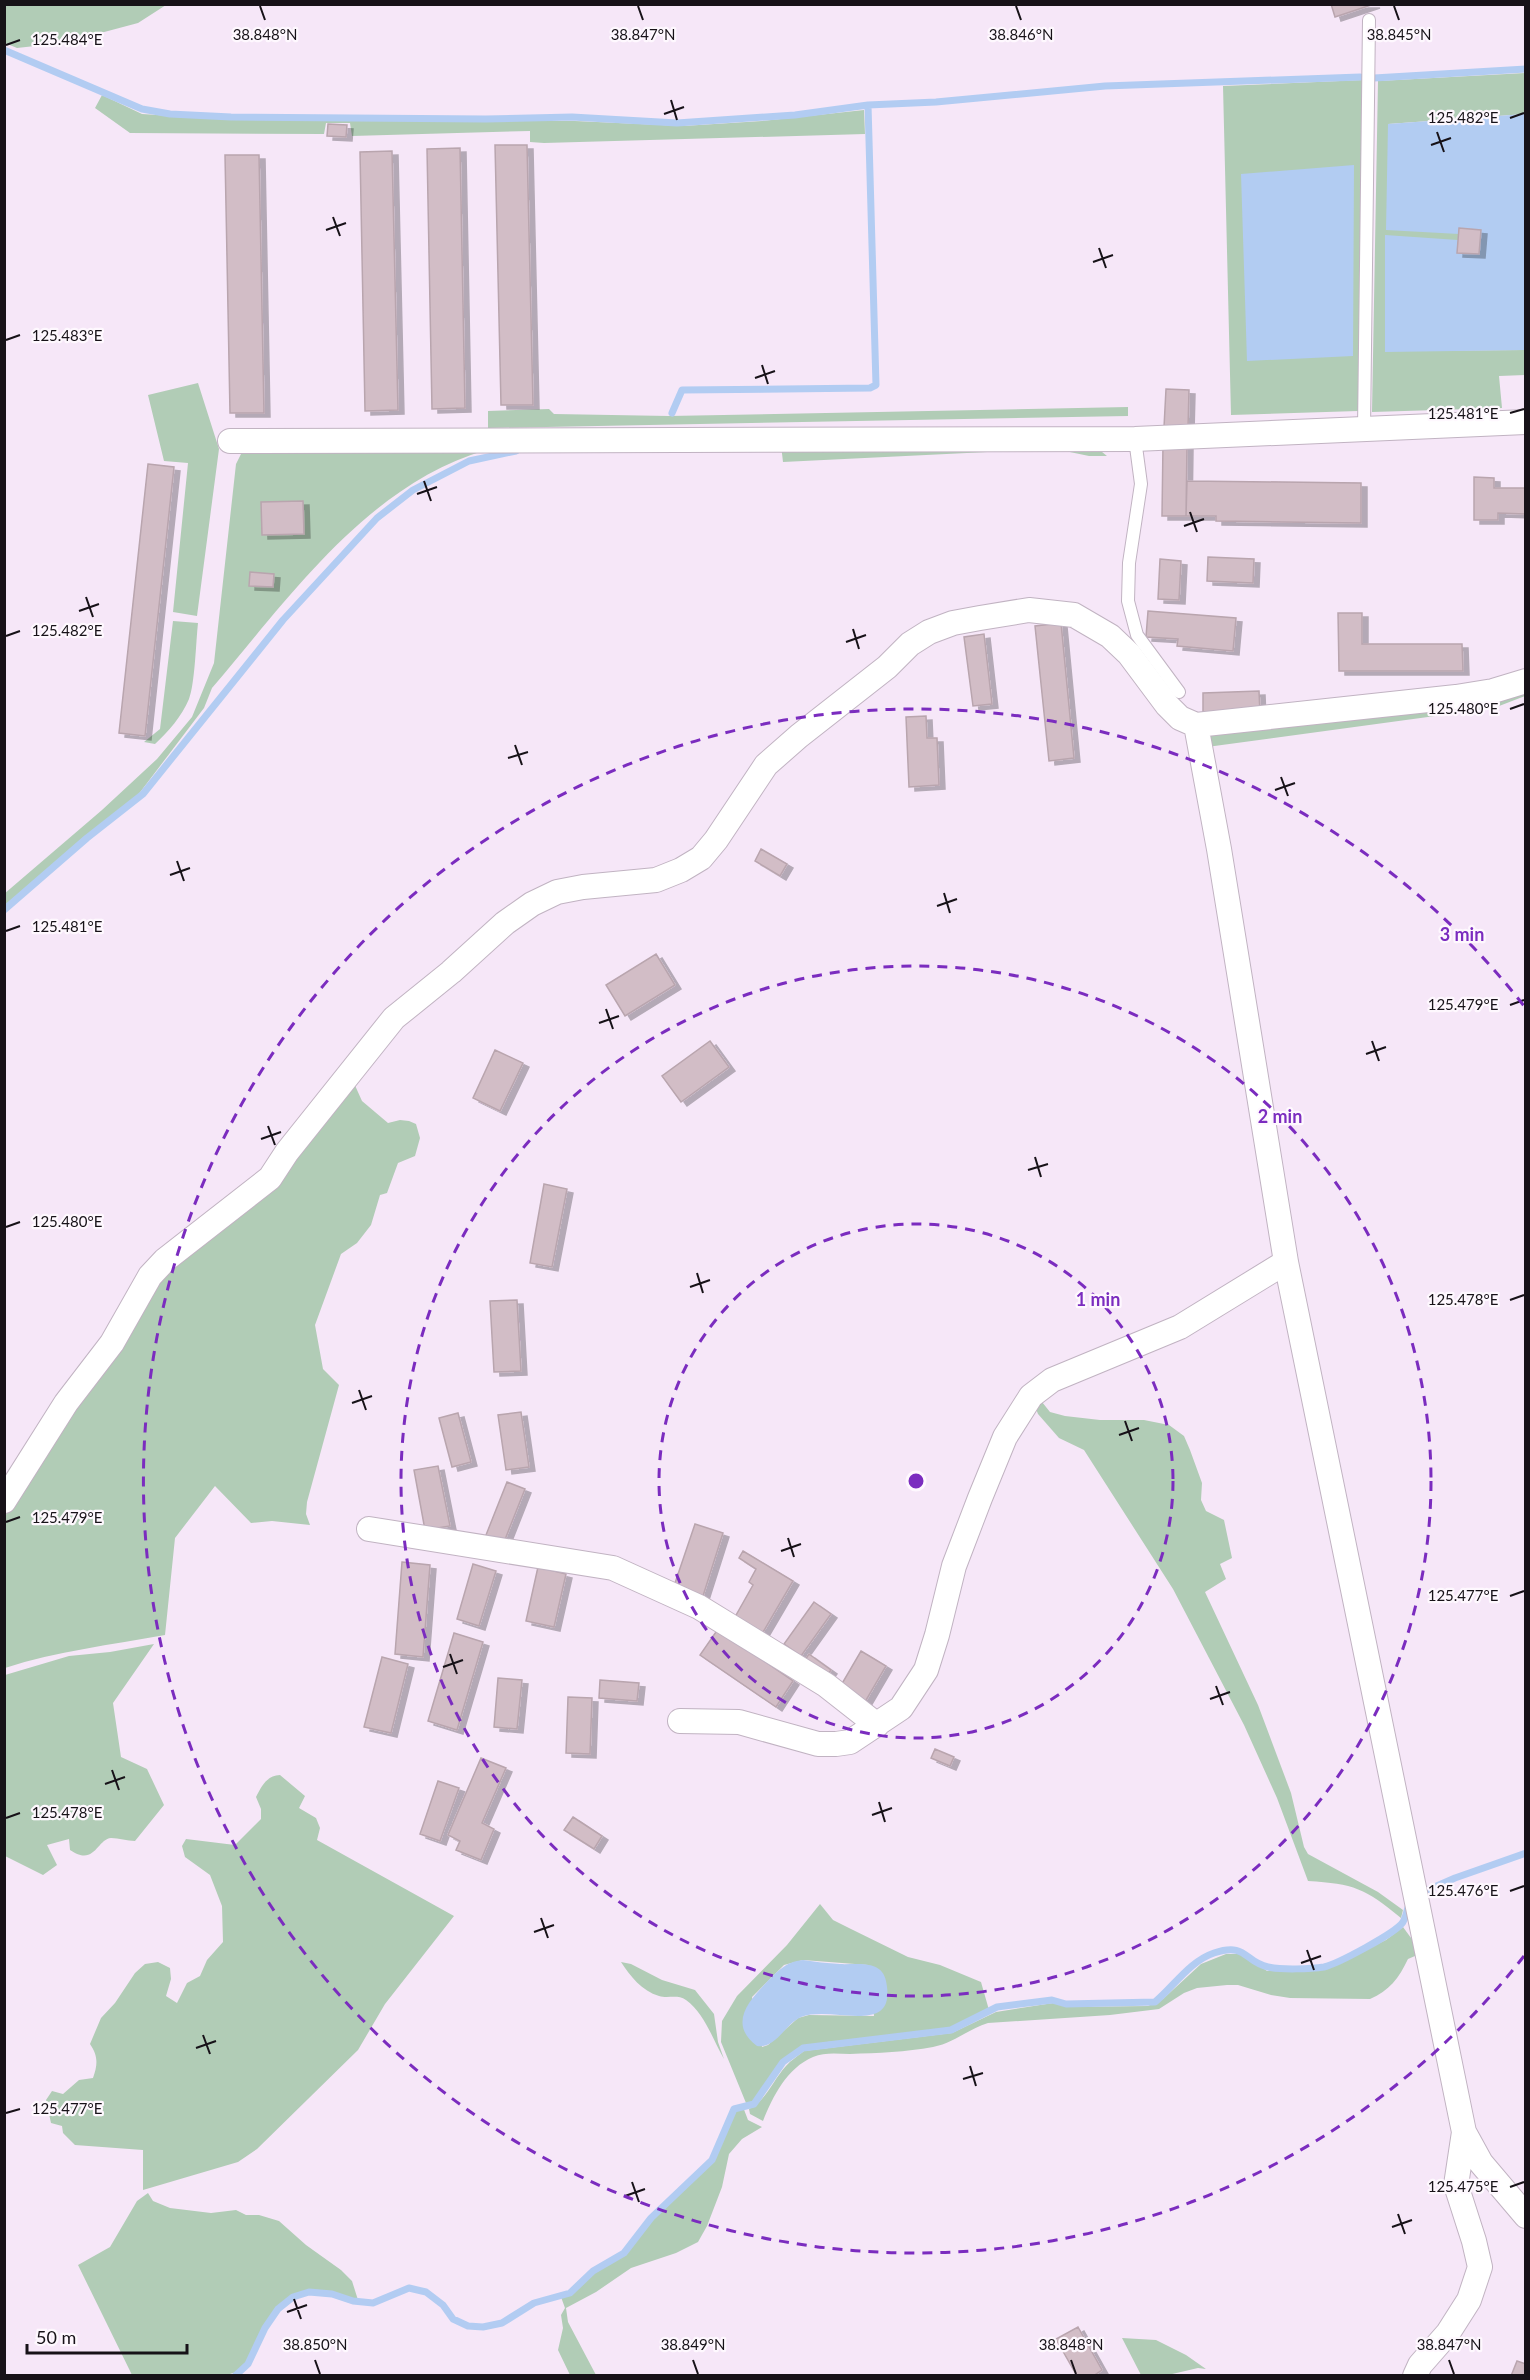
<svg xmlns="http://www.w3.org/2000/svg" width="1530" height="2380" viewBox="0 0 1530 2380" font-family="Lato,sans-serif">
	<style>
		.green { fill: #b1ccb6; fill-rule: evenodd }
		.water { fill: #b2ccf2 }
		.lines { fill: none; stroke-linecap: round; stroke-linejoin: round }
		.stream { stroke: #b2ccf2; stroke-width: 7 }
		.building { fill: #d2bdc6; stroke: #b9a5ae; stroke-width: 1.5; filter: url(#shadow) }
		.lane-casing { stroke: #c1b3c2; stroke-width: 14 }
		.street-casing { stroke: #c1b3c2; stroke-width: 26 }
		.lane { stroke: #fff; stroke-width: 12 }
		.street { stroke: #fff; stroke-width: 24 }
		.ticks { fill: none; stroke: #171218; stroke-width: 2 }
		.ring { fill: none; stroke: #7b2cbf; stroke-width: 3; stroke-dasharray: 10 8 }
		.ticks-label { font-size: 15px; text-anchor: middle; fill: #171218; stroke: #fef8fe; stroke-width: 4.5; stroke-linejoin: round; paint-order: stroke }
		.centre { fill: #7b2cbf; stroke: #fef8fe; stroke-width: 3 }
		.ring-label { font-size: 18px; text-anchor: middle; font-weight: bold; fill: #7b2cbf; stroke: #fef8fe; stroke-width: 4.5; stroke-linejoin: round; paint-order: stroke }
	</style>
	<defs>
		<filter id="shadow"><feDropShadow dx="6" dy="4" stdDeviation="0" flood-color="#0004"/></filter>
	</defs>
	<rect width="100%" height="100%" fill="#f6e7f8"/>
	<path class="green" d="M4,5l1,-1 161,1 -28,18 -45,12 -40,9 -36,4 -12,-5z
		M1525,73v41l-137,10 71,110 -1,6 -73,111 140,-1v25l-26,1 3,32 -130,4 6,-331z
		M1363,80l-5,331 -127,4 -8,-329z
		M102,95l40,19 93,6 340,1 108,5 79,-5 102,-11 1,24 -321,9 -14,-1v-11l-178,5 -2,-13h-24l-2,11 -194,-1 -35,-25z
		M198,383l21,66 -22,167 -24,-4 15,-149 -24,-2 -16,-66z
		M1128,407v9l-640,12v-17l61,-2 5,5 115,2z
		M1091,443l16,13h-18l-24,-5 -36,-1 -246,12 -2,-17z
		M486,450c-119,35 -197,148 -274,238l-8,20 -66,87 -133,110 -1,-11 98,-84 55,-51 35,-42 22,-54 22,-199 5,-10 8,-3z
		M173,621l25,2c-2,18 -3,61 -9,76 -7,17 -21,33 -34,45l-11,-2 16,-13z
		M1525,687v9l-31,12 -287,39v-19z
		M353,1081l9,20 26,22 12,-3 9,1 7,3 4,14 -5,18 -17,7 -11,30 -7,2 -9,30 -14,18 -16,11 -26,71 8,44 16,16 -32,117 -1,12 4,11 -38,-4 -21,2 -36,-37 -40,52 -10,97c-54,10 -108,16 -160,33l-1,-150 32,-56 114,-174z
		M1038,1397l12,15 15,4 35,4h44l25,5 15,11 6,14 12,33 -1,17 5,11 18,9 8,38 -12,6 6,15 -21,13 53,113 33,88 13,54 4,7 70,38 25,18 -2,8c-36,-30 -47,-34 -93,-37l-31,-83 -33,-73 -71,-136 -89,-139 -25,-12 -21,-24 -2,-5z
		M154,1644l-41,59 8,54 26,12 17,36 -29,36c-8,0 -16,-3 -24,-3 -14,1 -16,29 -41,12l-1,-11 -22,6 10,20 -14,10 -38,-19v-181l64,-19 41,-4z
		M280,1775l25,21 -6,12 17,10 4,10 -3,12 137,76 -69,88 -27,46 -101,99 -19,13 -95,28v-40l-68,-5 -12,-12 -1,-7 -11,-3 -5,-23 6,-9 11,3 16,-14 14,-2c5,-14 5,-22 -3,-34l11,-26 14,-15 20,-30 10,-9 13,-2 12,6 1,11 -5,17 11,7 10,-20 13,-7 7,-16 16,-18 -1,-36 -12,-31 -25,-18 -3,-11 4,-7 49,6 26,-26v-10l-5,-12c6,-11 10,-21 24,-22z
		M820,1904l13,16 18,9 57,28 32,8 41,17 8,28 -38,18 -36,7 -88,7 -25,5 -20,14 -28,41 -8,1 -25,-61 1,-21 15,-25 50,-51zM803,1960l65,5 6,51 -65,-1 -11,3 -30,27 -6,2 -10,-50 32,-32z
		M1403,1927l19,26 -14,6c-9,19 -19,32 -38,40l-80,-1 -19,-3 -33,-10h-11l-30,3 -13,5 -25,16 -49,6 -122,8c-20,6 -34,20 -55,24 -27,5 -55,6 -83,7 -12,0 -25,-2 -37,3 -26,11 -40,39 -50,64l-13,-7 -1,-5c17,-8 24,-29 37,-43 5,-6 12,-10 18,-15l148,-18 44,-21 57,-9 16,4 79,-1 15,-7 38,-35 25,-10h18l23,17 58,-2 61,-29z
		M621,1962l10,2 31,16 33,10 19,24 4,28 6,17c-11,-19 -19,-45 -38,-59 -9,-6 -18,-1 -27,-4 -17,-5 -29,-20 -38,-34z
		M743,2107l5,13 14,7 -20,12 -13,15 -7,33 -15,39 -9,16 -22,11 -45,15 -35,24 -30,16 2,14 28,53h-26l-12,-25 5,-22 -2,-13 4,-7 -4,-11 9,-3 23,-22 32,-18 27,-36 61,-57 21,-51z
		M148,2193l5,8 17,7 41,5 25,-3 10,5h13l20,6 27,24 35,25 11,11 6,19c-17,-2 -33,-12 -50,-9 -40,5 -42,45 -61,71 -5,9 -14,11 -23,14l-92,-1 -54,-110 32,-18 27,-46z
		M1122,2338l34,2 30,15 20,14 -8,-1 -30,7h-27z"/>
	<path class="water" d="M1525,114v236l-140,2v-117l73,5v13l21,1 2,-24 -21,-2 -1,6 -73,-4 2,-106z
		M1354,165l-1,191 -106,5 -6,-187z
		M803,1960c12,2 24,3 37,4 15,1 42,-5 46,17 12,57 -53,24 -85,36 -16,7 -25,32 -44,29 -28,-21 -10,-43 8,-62 13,-13 20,-22 38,-24z"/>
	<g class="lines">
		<path class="stream" d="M4,50l138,59 28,5 61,3 255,2 86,-2 105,6 118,-8 73,-10 68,-3 169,-16 255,-9
			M1374,78l152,-9
			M672,413l10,-23 188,-2 6,-3 -8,-280
			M4,910l83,-72 56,-44 140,-174 94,-102 36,-28 56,-29 47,-10
			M1423,1892l32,-14 71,-25
			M235,2376l13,-12 17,-36 13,-19 15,-12 16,-5 23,2 21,7 20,2 36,-15 17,4 17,13 10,14 15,7 15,1 19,-4 32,-20 36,-10 23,-22 31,-18 27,-35 61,-58 22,-51 20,-5 29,-42 20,-14 148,-18 46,-23 55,-7 14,4 89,-2c19,-16 35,-41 59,-49 33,-11 30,9 54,14 13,3 43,2 56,0 13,-3 72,-34 79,-45 3,-5 4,-12 6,-18"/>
	</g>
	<path class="building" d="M1331,4h43l-39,13z
		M328,124l19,1 -1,12 -19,-1z
		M495,145h32l6,260h-32z
		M460,148l5,260 -33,1 -5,-260z
		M392,151l6,259 -33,1 -5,-259z
		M225,155h34l5,258h-34z
		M1459,228l22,2 -2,24 -22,-1z
		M1166,389l23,1 -1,38 -24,-1z
		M1163,444l24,1 -1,71h-24z
		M148,464l26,3 -29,269 -26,-3z
		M1474,477l20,1v10h32v26l-28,-1v7h-24z
		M1187,481l174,2v40l-145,-2v-5h-30z
		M303,501l1,33 -42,1 -1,-33z
		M1208,557l46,2 -1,24 -46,-2z
		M1160,559l21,2 -2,39 -21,-1z
		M250,572l24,2 -1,13 -24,-1z
		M1148,611l88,7 -3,33 -56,-5 1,-7 -32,-2z
		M1338,613h24v31h100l1,27h-124z
		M1061,623l13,135 -25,3 -14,-135z
		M984,634l8,70 -19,2 -9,-69z
		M1259,691l1,23 -57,2v-23z
		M926,716l1,22h10l2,47 -30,2 -3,-70z
		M761,849l26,15 -7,12 -25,-15z
		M656,954l19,31 -50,31 -19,-31z
		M710,1041l19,26 -48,35 -19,-26z
		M495,1050l28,13 -23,48 -27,-13z
		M544,1184l23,5 -15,78 -22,-4z
		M517,1300l4,71 -27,1 -4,-71z
		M521,1412l8,55 -23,3 -8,-55z
		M458,1413l13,49 -19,5 -13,-49z
		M438,1466l12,60 -25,4 -11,-60z
		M507,1482l18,7 -21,53 -18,-7z
		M695,1524l28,9 -21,66 -29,-10z
		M743,1551l50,30 -31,53 -27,-17 18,-32 -4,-3 7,-13 -17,-11z
		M402,1562l28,3 -7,92 -28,-3z
		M473,1564l23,7 -17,55 -22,-7z
		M538,1567l28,7 -12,53 -28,-6z
		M814,1602l17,12 -30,42 -17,-12z
		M718,1629l75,52 -17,26 -76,-52z
		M454,1633l29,9 -26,88 -29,-9z
		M861,1651l25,15 -21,36 -25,-15z
		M809,1654l22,16 -6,8 -22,-15z
		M382,1657l26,7 -17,69 -27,-6z
		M498,1678l24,2 -5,49 -23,-2z
		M600,1680l39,3 -2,18 -38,-3z
		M568,1697l24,1 -2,56 -24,-1z
		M935,1749l19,8 -4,9 -19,-8z
		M481,1758l25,10 -24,55 12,6 -13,31 -25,-10 4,-9 -12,-6z
		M438,1781l21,7 -19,53 -20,-7z
		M573,1817l29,19 -8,13 -30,-19z
		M1078,2327l24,43 -9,6h-16l-21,-37z
		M1517,2361l9,3v12h-15z"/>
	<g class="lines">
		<defs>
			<path id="lane" d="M1364,429l5,-409
				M1135,439l6,45 -12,79 -1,38 9,34 42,57"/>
			<path id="street" d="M230,441l905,-2 391,-17
				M1196,725l23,124 67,413 178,870 17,31 45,53
				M4,1501l62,-98 46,-60 38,-67 15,-16 105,-82 17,-26 107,-134 57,-46 54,-49 27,-19 25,-12 26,-5 73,-7 25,-10 20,-12 15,-18 50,-75 33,-29 88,-69 23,-23 19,-12 24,-9 27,-5 49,-8 45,5 36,21 19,18 38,51 13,13 16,7 260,-28 37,-6 33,-10
				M369,1529l244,39 86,39 127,78 51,40
				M680,1721l59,1 79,22h18l14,-2 51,-34 25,-38 11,-35 17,-69 26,-68 25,-61 26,-41 21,-16 128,-53 106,-65
				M1415,2376l5,-11 28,-32 21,-33 11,-33 -6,-26 -18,-56 8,-53"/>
		</defs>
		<use href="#lane" class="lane-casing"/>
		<use href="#street" class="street-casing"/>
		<use href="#lane" class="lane"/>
		<use href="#street" class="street"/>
	</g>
	<path class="ticks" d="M260,6l5,14M638,6l5,14M1016,6l5,14M1394,6l5,14M6,45l14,-5M671,100l6,20M664,114l20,-7M1510,118l14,-5M1437,132l7,20M1431,145l20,-7M333,217l7,19M326,230l20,-7M1099,248l7,20M1093,262l20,-7M6,340l14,-5M762,365l6,19M755,378l20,-7M1510,413l14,-4M424,481l7,20M417,494l20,-7M1190,512l7,20M1184,526l20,-7M86,597l7,20M79,611l20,-7M853,629l6,20M6,636l14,-5M846,642l20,-7M1510,709l14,-5M515,745l7,20M508,758l20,-6M1281,777l7,19M1275,790l20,-7M177,861l7,20M170,875l20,-7M944,893l6,20M937,906l20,-7M6,931l14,-5M1510,1005l14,-5M606,1009l7,20M599,1023l20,-7M1372,1041l7,20M1366,1054l20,-7M268,1126l7,19M261,1139l20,-7M1035,1157l6,20M1028,1170l20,-6M6,1227l14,-5M697,1273l6,20M690,1287l20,-7M1510,1300l14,-5M359,1390l7,20M352,1403l20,-7M1125,1421l7,20M1119,1435l20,-7M6,1522l14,-5M788,1538l6,19M781,1551l20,-7M1510,1596l14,-5M450,1654l7,20M443,1667l20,-7M1216,1686l7,19M1210,1699l20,-7M112,1770l7,20M105,1784l20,-7M879,1802l6,20M872,1815l20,-7M6,1818l14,-5M1510,1891l14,-5M541,1918l7,20M534,1932l20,-7M1307,1950l7,20M1301,1963l20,-7M203,2035l7,19M196,2048l20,-7M970,2066l6,20M963,2079l20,-6M6,2113l14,-4M632,2182l7,20M1510,2187l14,-5M625,2196l20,-7M1398,2214l7,20M1392,2227l20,-7M294,2299l7,20M287,2312l20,-7M315,2360l5,14M693,2360l5,14M1071,2360l5,14M1449,2360l5,14"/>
	<g class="ring">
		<circle cx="916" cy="1481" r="257"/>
		<circle cx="916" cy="1481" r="515"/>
		<path d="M1524 1956A772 772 0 1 1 1524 1006"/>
	</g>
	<g class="ticks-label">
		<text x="265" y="40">38.848°N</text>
		<text x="643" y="40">38.847°N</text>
		<text x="1021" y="40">38.846°N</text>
		<text x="1399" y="40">38.845°N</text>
		<text x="67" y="45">125.484°E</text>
		<text x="1463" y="123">125.482°E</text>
		<text x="67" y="341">125.483°E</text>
		<text x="1463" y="419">125.481°E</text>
		<text x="67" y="636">125.482°E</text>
		<text x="1463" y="714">125.480°E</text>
		<text x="67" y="932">125.481°E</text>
		<text x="1463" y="1010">125.479°E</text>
		<text x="67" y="1227">125.480°E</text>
		<text x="1463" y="1305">125.478°E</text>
		<text x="67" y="1523">125.479°E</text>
		<text x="1463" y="1601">125.477°E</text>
		<text x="67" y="1818">125.478°E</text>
		<text x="1463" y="1896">125.476°E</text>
		<text x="67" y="2114">125.477°E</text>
		<text x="1463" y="2192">125.475°E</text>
		<text x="315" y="2350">38.850°N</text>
		<text x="693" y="2350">38.849°N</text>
		<text x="1071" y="2350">38.848°N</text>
		<text x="1449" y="2350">38.847°N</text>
	</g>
	<circle cx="916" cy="1481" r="9" class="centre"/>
	<g class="ring-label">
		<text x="1462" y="941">3 min</text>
		<text x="1280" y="1123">2 min</text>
		<text x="1098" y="1306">1 min</text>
	</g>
	<rect width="1530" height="2380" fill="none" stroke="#171218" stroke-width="12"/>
	<path d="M27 2344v9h160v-9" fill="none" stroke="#171218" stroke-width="3"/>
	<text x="36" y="2344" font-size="18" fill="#171218" stroke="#fef8fe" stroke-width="4.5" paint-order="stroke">50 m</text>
</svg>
